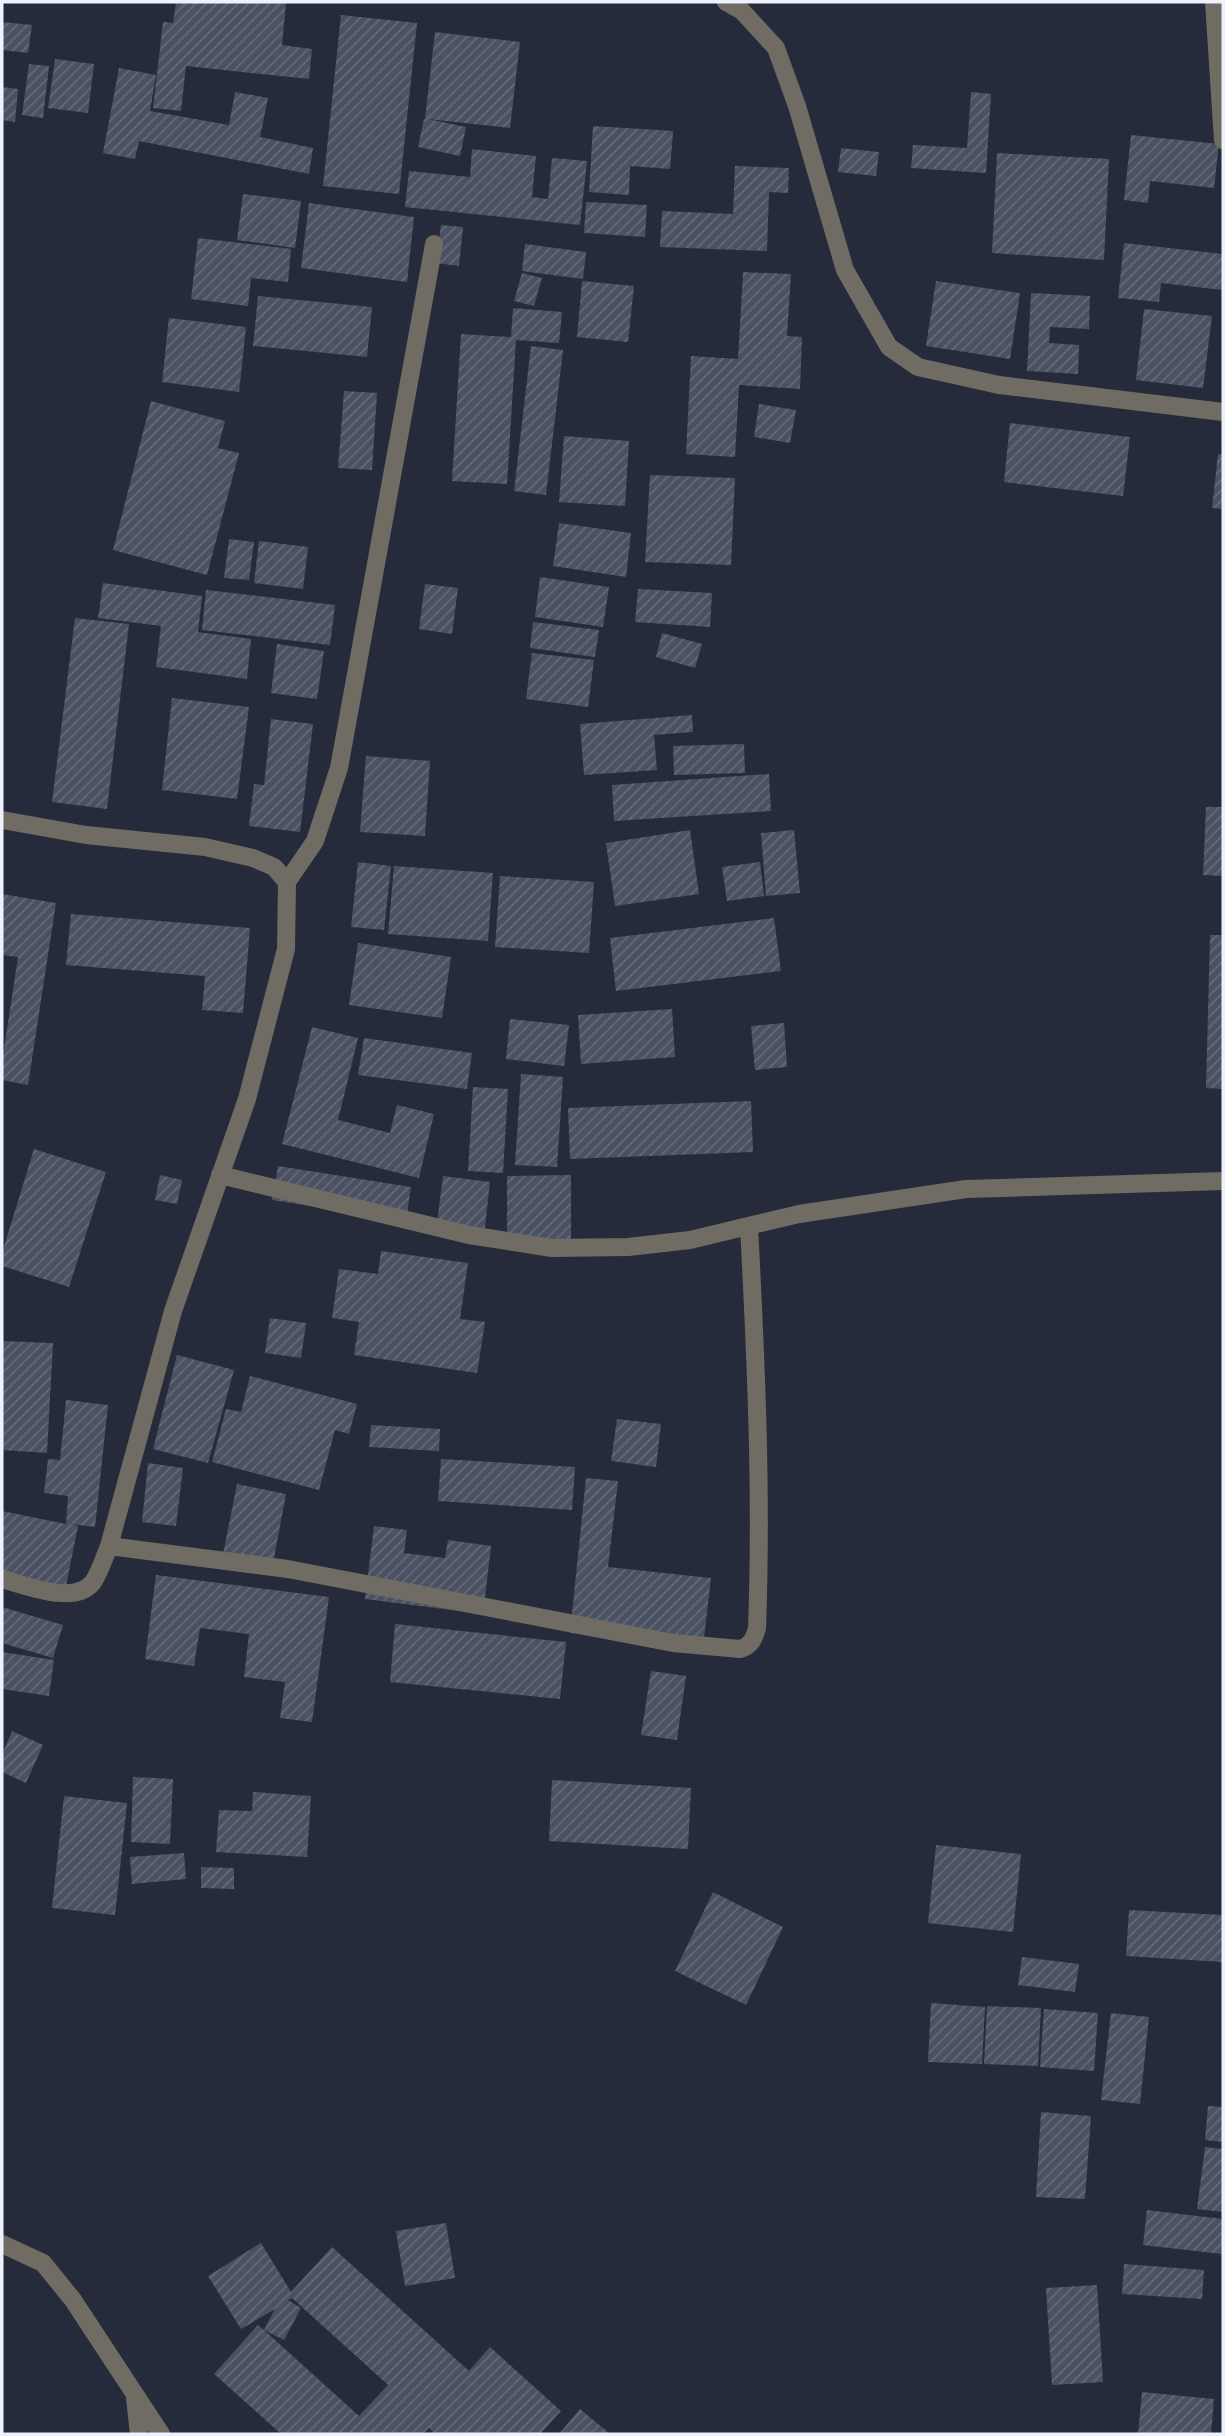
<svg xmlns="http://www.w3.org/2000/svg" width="1225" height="2436" viewBox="0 0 1225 2436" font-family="Roboto,sans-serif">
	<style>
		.building { fill: url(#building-hatch); fill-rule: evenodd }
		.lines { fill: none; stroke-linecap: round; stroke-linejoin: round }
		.minor { stroke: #706c64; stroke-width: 18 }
	</style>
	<defs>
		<pattern id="building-hatch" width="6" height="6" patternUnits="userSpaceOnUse" patternTransform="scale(1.75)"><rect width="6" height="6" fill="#4a5162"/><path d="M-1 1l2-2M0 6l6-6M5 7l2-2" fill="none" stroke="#646a79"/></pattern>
	</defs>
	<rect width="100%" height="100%" fill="#252b3b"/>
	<path class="building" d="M176,2l110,1 -4,42 30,4 -3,30 -123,-13 -5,45 -28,-3 10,-86 10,1z
		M341,15l76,8 -18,171 -76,-8z
		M2,22l30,3 -4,28 -26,-3z
		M435,32l85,10 -10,86 -82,-9 38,8 -6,29 -42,-9 6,-28h1z
		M55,59l39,5 -6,49 -40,-5z
		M29,64l20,2 -6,52 -21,-3z
		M119,68l37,7 -6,36 79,14 6,-33 33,6 -8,39 53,11 -4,26 -170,-33 -4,18 -32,-6z
		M2,87l16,2 -3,33 -13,-2z
		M971,92l20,2 -5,79 -75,-5 2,-23 54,3z
		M593,126l80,5 -3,38 -40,-3 -1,29 -40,-3z
		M1131,135l88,9 -5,44 -64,-7 -2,22 -24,-3z
		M841,148l38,4 -3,24 -38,-4z
		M472,149l64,7 -4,41 16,2 4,-41 35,3 -7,64 -175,-18 4,-36 61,6z
		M997,153l112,6 -5,101 -112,-7z
		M735,166l54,2 -1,25 -19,-1 -2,59 -107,-4 2,-36 71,3z
		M243,194l58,7 -6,47 -58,-8z
		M586,202l61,3 -2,32 -61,-4z
		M309,203l105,14 -7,65 -106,-14z
		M441,225l22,2 -4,39 -23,-3z
		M198,238l93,11 -3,33 -37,-4 -3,28 -57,-7z
		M1124,243l99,11v36l-62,-7 -2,19 -41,-4z
		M525,244l61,8 -3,27 -61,-8z
		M743,272l48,2 -4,62 15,1 -2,52 -61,-4 -4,72 -49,-3 5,-98 47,3z
		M522,273l20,5 -8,28 -20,-5z
		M582,281l52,5 -6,56 -51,-5z
		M936,281l84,12 -10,66 -84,-13z
		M1031,293l59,3 -1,33 -39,-2 -1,16 30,2 -1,29 -51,-3z
		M258,296l114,11 -5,50 -114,-11z
		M513,308l49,4 -3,31 -43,-3 -9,144 -55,-3 9,-147 50,3z
		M1144,309l68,7 -9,72 -67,-8z
		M169,318l77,9 -7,65 -77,-10z
		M531,346l32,4 -17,145 -32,-4z
		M344,391l33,2 -5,77 -34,-2z
		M151,401l74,20 -7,27 21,5 -32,122 -94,-25z
		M759,404l37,6 -6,33 -36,-6z
		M1010,423l120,14 -7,59 -119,-14z
		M564,436l65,5 -4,65 -66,-4z
		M1218,454h5v55l-11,-1z
		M650,475l85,3 -4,87 -86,-3z
		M559,523l72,10 -5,44 -73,-11z
		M229,539l25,3 -5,38 -25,-2z
		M259,541l49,6 -5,42 -49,-6z
		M540,577l69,10 -6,40 -68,-10z
		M103,583l99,13 -4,36 53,7 -4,40 -91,-12 5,-41 -63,-8z
		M425,584l33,4 -6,46 -33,-5z
		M638,589l74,4 -2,34 -75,-5z
		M206,590l129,15 -5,40 -128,-15z
		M75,618l54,6 -22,185 -55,-7z
		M533,622l66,8 -4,27 -65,-9z
		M662,633l40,11 -7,24 -39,-11z
		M277,644l47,7 -7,48 -46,-6z
		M532,653l62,7 -6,47 -62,-8z
		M172,698l77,9 -12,92 -75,-9z
		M692,715l1,17 -39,3 3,35 -73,5 -4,-51z
		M271,719l42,5 -13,108 -51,-6 5,-42 10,1z
		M744,744l1,29 -71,2 -1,-29z
		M366,756l64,5 -5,75 -65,-4z
		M769,774l2,37 -157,10 -2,-36z
		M1206,807h17v69l-20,-1z
		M690,830l9,64 -84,12 -9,-63z
		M794,830l6,63 -34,3 -5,-63z
		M358,862l33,4 -7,64 -33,-3z
		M760,862l4,34 -37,5 -5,-34z
		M394,866l99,7 -5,68 -100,-7z
		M500,876l94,6 -5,71 -94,-6z
		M2,894l54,9 -28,182 -26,-5v-18l16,-105 -16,-2z
		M71,914l179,14 -7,85 -41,-3 3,-34 -139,-11z
		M774,918l7,53 -165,20 -6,-53z
		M1210,935h13v154l-17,-1z
		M358,943l93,14 -9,61 -93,-13z
		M672,1009l3,48 -94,7 -3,-49z
		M510,1019l59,6 -5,41 -58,-7z
		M784,1023l3,44 -32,3 -4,-44z
		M312,1027l46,11 -20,82 52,13 7,-28 37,9 -15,64 -137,-34z
		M364,1038l108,15 -5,36 -109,-14z
		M521,1074l42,3 -6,90 -42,-2z
		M473,1087l35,2 -5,84 -35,-2z
		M751,1101l2,51 -183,7 -2,-51z
		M34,1149l72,23 -37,115 -67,-21v-13z
		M278,1166l133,21 -5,34 -134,-21z
		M160,1175l22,5 -5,24 -22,-4z
		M571,1175v65h-64v-64z
		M443,1176l47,6 -6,54 -48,-6z
		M381,1251l87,12 -8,56 25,3 -8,51 -123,-18 5,-33 -27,-4 7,-49 39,5z
		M270,1318l36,5 -5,35 -36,-5z
		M2,1341l51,2 -6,110 -45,-3z
		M177,1355l57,15 -26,93 -55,-14z
		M250,1376l107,28 -8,30 -14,-4 -16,60 -107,-28 14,-53 15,3z
		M66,1400l42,5 -13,122 -24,-3 7,2 -13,65 -63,-12v-68l64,13 2,-28 -24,-3 4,-34 12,1z
		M617,1419l44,5 -5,43 -45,-6z
		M371,1425l69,4 -1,22 -70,-4z
		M441,1459l134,8 -3,43 -134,-9z
		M148,1463l35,5 -7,58 -34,-4z
		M586,1478l32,3 -10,86 103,11 -8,69 -133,-14z
		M237,1484l49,10 -14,75 -50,-10z
		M374,1526l33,4 -3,23 41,5 3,-18 43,6 -8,68 -118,-15z
		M156,1575l173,22 -17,125 -32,-4 5,-36 -41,-5 5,-43 -49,-6 -6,38 -49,-7z
		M2,1607l61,18 -10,33 -51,-15z
		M395,1624l171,18 -6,57 -170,-17z
		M2,1652l52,8 -5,36 -47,-7z
		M651,1671l35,5 -9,64 -36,-5z
		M12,1731l31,14 -17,38 -24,-11v-17z
		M133,1777l40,2 -3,65 -39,-2z
		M552,1780l139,8 -3,61 -139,-8z
		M253,1792l58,4 -4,61 -91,-5 3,-42 33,1z
		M64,1796l63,7 -12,112 -63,-7z
		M936,1845l85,9 -8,78 -85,-9z
		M184,1853l2,26 -54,5 -2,-27z
		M201,1867l33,1v21l-33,-1z
		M713,1892l70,35 -37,78 -71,-34z
		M1129,1910l94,5v47l-97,-6z
		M1022,1957l57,7 -4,28 -57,-7z
		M931,2003l54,4 -3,57 -54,-2z
		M987,2006l54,2 -3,58 -54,-2z
		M1044,2009l54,4 -4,58 -54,-4z
		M1111,2013l38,4 -9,87 -39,-4z
		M1208,2106l15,1v35l-18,-2z
		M1041,2112l50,4 -6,83 -49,-2z
		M1205,2147l18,2v63l-26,-3z
		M1147,2210l76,9 -1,35 -79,-9z
		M446,2223l9,55 -50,8 -9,-55z
		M261,2243l30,49 41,-45 137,124 21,-24 71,64 -21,23h-105l-6,-6 -6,6h-142l-67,-60 44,-49 6,5 11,-21 -34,20 -33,-53zM292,2298l96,87 -29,31 -95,-86 20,10 17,-32 -13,-8z
		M1124,2264l80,6 -2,29 -80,-5z
		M1097,2285l6,97 -51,3 -6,-97z
		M1142,2392l72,7 -3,35h-73z
		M580,2409l30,25h-51z"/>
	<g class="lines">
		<path class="minor" d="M726,2l16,9 34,37 21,58 48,164 44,77 29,20 81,18 224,27
			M1214,2l9,138
			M2,820l84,15 119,12 48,11 21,9 13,15
			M220,1175l249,60 83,13 76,-1 62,-7 109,-26 167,-25 257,-8
			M109,1546l179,23 385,74 67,6c11,-3 14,-10 17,-21 5,-134 -1,-268 -8,-402
			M2,1579c23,6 73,27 91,3 7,-10 11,-24 16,-36l64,-235 74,-212 39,-150 1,-67 28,-41 24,-73 95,-524
			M2,2244l41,19 30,37 88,134
			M135,2398l4,36"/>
	</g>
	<rect width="1225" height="2436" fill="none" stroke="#eef2fd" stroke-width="7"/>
</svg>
